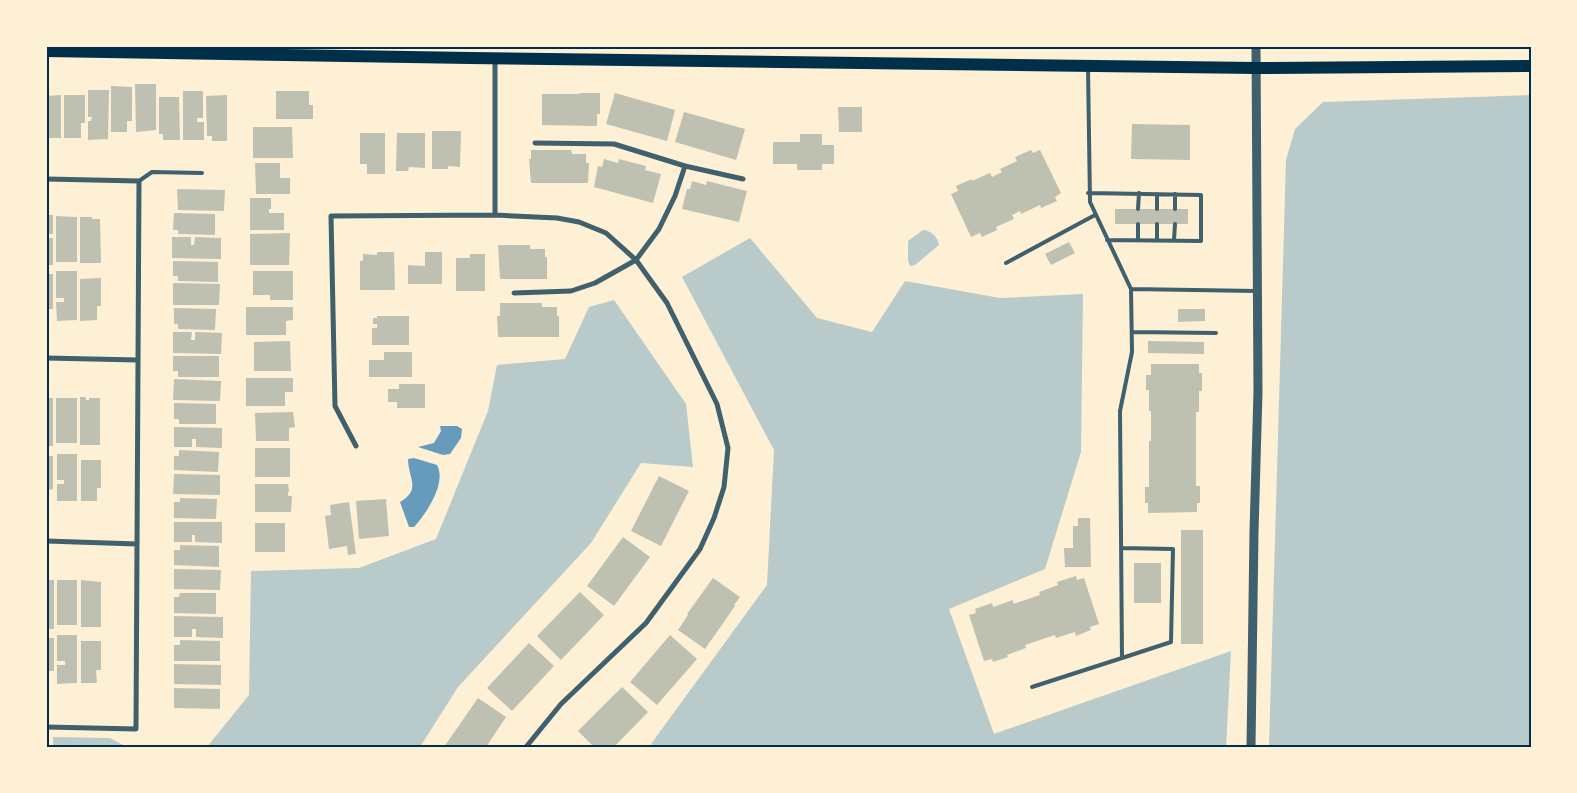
<svg xmlns="http://www.w3.org/2000/svg" width="1577" height="793" viewBox="0 0 1577 793" font-family="'PT Sans',sans-serif">
	<style>
		.green { fill: #b9caca }
		.water { fill: #669bbc }
		.building { fill: #bec0b2 }
		.lines { fill: none; stroke-linecap: round; stroke-linejoin: round }
		.service { stroke: #3f606c; stroke-width: 4 }
		.minor { stroke: #3f606c; stroke-width: 5 }
		.tertiary { stroke: #3f606c; stroke-width: 9 }
		.primary { stroke: #003049; stroke-width: 12 }
		.neatline { fill: none; stroke: #003049; stroke-width: 2 }
	</style>
	<rect width="100%" height="100%" fill="#fdf0d5"/>
	<path class="green" d="M1531,95v652h-262l17,-587 9,-31 28,-27z
		M923,230c7,0 15,7 16,15l-24,20 -5,1 -2,-6v-19z
		M750,238l67,80 55,14 33,-51 95,17 83,-4 -2,158 -36,117 -96,40 45,125 237,-83 -5,96h-572l-3,-3 116,-159 7,-135 -92,-173z
		M614,300l72,104 7,63 -52,-4 -50,80 -133,144 -38,60h-213l42,-52 2,-124 108,-3 77,-29 52,-128 9,-46 68,-6 24,-52z
		M53,737l57,1 17,9h-74z"/>
	<path class="water" d="M440,426h17l5,3 -1,9 -11,16 -7,1 -25,-8 16,-4 7,-12z
		M414,458l23,7c10,18 -11,49 -23,62h-5l-9,-25c22,-13 8,-24 8,-43z"/>
	<path class="building" d="M135,84h21v46l-20,2z
		M111,86l21,1v34h-5v11h-16z
		M88,90h21l-1,49 -20,1v-19h3l1,-4h-4z
		M183,91h20v27h-6v4h7v18h-21z
		M276,91h33v14h4v14h-37z
		M580,93h20v21h-3v12l-55,-1v-31h37z
		M615,93l60,17 -8,31 -61,-17z
		M61,95v43h-15v-42z
		M64,95h21v28h-4v15h-17z
		M227,95v46h-15v-5h-5l-1,-40z
		M159,97h20l1,43h-17v-6h-4z
		M838,107h24v25h-23z
		M684,112l61,17 -9,31 -61,-18z
		M1132,124l58,1v35l-59,-1z
		M253,127h39l1,31h-40z
		M432,131h29l-1,36 -12,-1v3h-16z
		M360,133h25v41h-18v-10h-7z
		M397,133h28v35l-16,-1 -1,4h-12z
		M800,134h22v11h12v19h-12v6h-25v-6h-24v-22h27z
		M531,150h40l1,4h14v9h3l-1,20h-57l-2,-24h2z
		M1031,150l2,3 7,-3 21,43 -6,4 2,4 -16,7 -1,-3 -19,9 -1,-3 -8,4 2,4 -18,8 1,3 -15,7 -2,-4 -9,4 -20,-43 7,-3 -2,-5 16,-7v2l18,-8 2,4 10,-5 -2,-3 17,-8 -2,-4z
		M604,159l14,4 1,-4 27,7 -1,4 16,4 -8,29 -59,-16 4,-21 4,1z
		M255,163h25v15h10v16h-34z
		M692,181l14,4 1,-4 40,10 -8,31 -57,-13 5,-20h3z
		M177,189l48,1 -1,21 -46,-1z
		M250,198h21v11h-2v4h15v17h-34z
		M1115,209h73v15h-73z
		M174,213l41,1v21l-37,-1v-4h-5z
		M46,215h7v19h-7z
		M56,216l21,1v45h-21z
		M80,217h12v2h8l1,44h-21z
		M290,233l-1,32h-39v-31z
		M172,237h19v8h3l1,-8 26,1v21l-49,-1z
		M46,238h7v27h-7z
		M1069,242l6,11 -24,12 -6,-11z
		M498,245h32v4h15v8h2v22h-47z
		M377,252h17l1,38h-35v-29h3v-7l14,1z
		M425,252h17v32h-34v-19l17,1z
		M470,254h15v37h-29v-33h14z
		M173,261l45,1v20l-40,-1v-5h-5z
		M56,271h21v49l-20,1 -1,-19h8v-4h-8z
		M253,271h40v29h-23v-5h-17z
		M46,274h7v35h-4v11h-3z
		M101,278v28h-4v14l-17,1v-42z
		M173,283l47,1 -1,21h-46z
		M500,303h42v4h15v9h2v21h-61l-1,-21h3z
		M246,307h47v13l-7,1v14h-40z
		M174,308l42,1 -1,21 -37,-1v-5h-4z
		M1178,309h27v12l-27,1z
		M377,316h32v29h-37v-17h5v-4h-4v-6h4z
		M173,332h19l-1,8h4v-8l27,1 -1,21 -48,-1z
		M290,341l1,30h-37v-29z
		M1148,341l56,1v12l-56,-1z
		M384,352h28v25h-43v-17h15z
		M173,356h46v21h-41v-6h-5z
		M1151,364h48v9h3v18h-3v21h-3v74h4v17h-3v9l-49,1v-10h-3v-16h4v-46h2v-30h-2v-21h-3v-15h5z
		M246,378h47v14h-8v14h-39z
		M174,379l47,2 -1,20 -47,-1z
		M399,384h26v24h-28v-6h-9v-13h11z
		M80,397h6v3h3v-2h11v47h-20z
		M46,398h7v48h-7z
		M56,398h21v45h-21z
		M174,403l42,1v20h-37v-5h-5z
		M293,412l2,15 -6,1v13h-33l-1,-28z
		M174,427l48,1v20l-26,-1v-8h-4v8h-18z
		M255,448h35v29h-35z
		M179,450l40,2 -1,20 -44,-2v-14h5z
		M57,454h20v47h-20v-17h7v-4h-7z
		M46,456h7v33l-5,1v11h-2z
		M81,460h20v28h-4v13h-16z
		M174,474l46,1v20l-47,-1z
		M659,476l30,15 -28,55 -30,-15z
		M255,484h33l1,8h-1v4h4l-1,16h-36z
		M180,498l37,1 -1,20 -42,-1v-16h6z
		M386,499l3,37 -30,3 -3,-38z
		M349,502l7,52 -8,1 -1,-9 -18,3 -4,-33 6,-1 -1,-10z
		M1078,518h12l1,49h-26l-1,-19h9v-22h5z
		M174,522h48v21l-27,-1v-7h-3v7h-18z
		M255,523h30v29h-30z
		M1181,530h22v114h-22z
		M623,537l27,20 -36,49 -27,-20z
		M180,545l39,1v21l-45,-2v-15h6z
		M1134,563h27v40h-27z
		M174,569l47,1 -1,20 -46,-1z
		M1076,576l1,4 7,-2 15,46 -9,3 1,3 -15,6 -1,-4 -19,6 -1,-3 -30,10 1,3 -19,7 1,2 -15,5 -1,-3 -8,2 -15,-46 7,-2 -1,-4 17,-6 1,4 20,-7v4l27,-9 -1,-3 19,-7 -1,-3z
		M713,578l27,19 -6,8 1,1 -30,43 -27,-19 10,-15 -1,-1z
		M46,580h8v49h-8z
		M57,580h20v45h-20z
		M81,580l20,2v45h-20z
		M580,592l24,23 -43,45 -24,-24z
		M180,593h36v21l-42,-1v-16h5z
		M174,616l49,1v21l-27,-1v-8h-4v8h-18z
		M57,635h20v48l-20,1v-19h8v-4h-8z
		M670,635l27,24 -40,46 -27,-23z
		M46,638h8v33h-5v11h-3z
		M180,640l40,1v20h-46v-16h6z
		M81,641h20v29h-5l1,13h-16z
		M529,643l25,23 -42,45 -25,-23z
		M174,664l47,1v20l-47,-1z
		M622,687l26,25 -34,35h-20l-16,-16z
		M174,688l46,1v20l-46,-1z
		M478,698l28,19 -20,30h-42z"/>
	<g class="lines">
		<path class="service" d="M139,181l13,-9 50,1
			M1088,193l113,2v46l-94,-1
			M1157,194v15
			M1175,194v15
			M1138,209l1,-16
			M1157,224v16
			M1138,240v-16
			M1174,240l1,-16
			M1006,263l89,-48
			M1131,289l125,2
			M1132,332l84,1
			M1121,548l52,1 -2,93 -49,16
			M1032,687l90,-29 -2,-247 12,-59 -1,-63 -41,-87 -2,-134"/>
		<path class="minor" d="M535,143l79,1 71,22 58,13
			M46,179l93,2 -3,548 -90,-2
			M495,215v-157
			M514,293l57,-2 24,-8 41,-23 23,-31 16,-33 10,-30
			M46,358l92,2
			M356,446l-21,-40 -4,-190 164,-1 62,3 22,4 27,11 30,27 31,43 50,101 11,44 -4,39 -10,31 -14,31 -54,74 -85,81 -35,43
			M46,541l91,3"/>
		<path class="tertiary" d="M1251,747l3,-215 4,-140 -2,-346"/>
		<path class="primary" d="M46,51l424,7 786,10 275,-2"/>
	</g>
	<rect width="1577" height="793" fill="none" stroke="#fdf0d5" stroke-width="95"/>
	<rect x="48" y="48" width="1482" height="698" class="neatline"/>
</svg>
